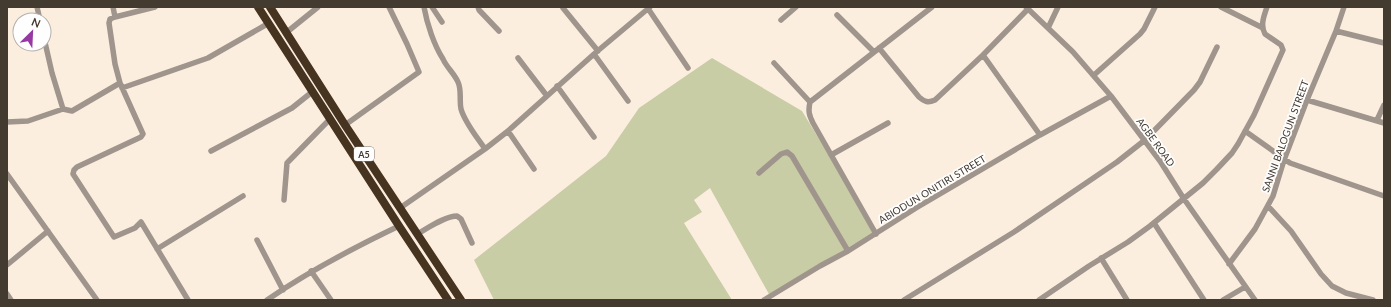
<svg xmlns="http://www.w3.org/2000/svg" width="1391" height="307" viewBox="0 0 1391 307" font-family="Lato,sans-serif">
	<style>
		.green { fill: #c8cda6 }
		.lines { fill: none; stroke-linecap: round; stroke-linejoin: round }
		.minor { stroke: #a0958c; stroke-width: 5.5 }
		.highway { stroke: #463320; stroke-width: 8 }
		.labels { text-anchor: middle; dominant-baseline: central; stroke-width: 3.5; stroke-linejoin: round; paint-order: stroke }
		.shield { fill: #fefefe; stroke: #7b756e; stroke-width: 1 }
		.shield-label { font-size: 9px; font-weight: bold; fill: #433a30 }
		.street-label { font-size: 10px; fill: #433a30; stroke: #fefefe }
	</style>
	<rect width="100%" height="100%" fill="#fceedf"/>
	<path class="green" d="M712,58l90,53 73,120 -105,65 -60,-108 -16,12 8,12 -18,11 48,77h-238l-20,-40 132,-104 33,-48z"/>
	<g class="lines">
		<path class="minor" d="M37,7l3,13
			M113,7l2,10
			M155,7l-40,10 -5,2 -1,4 6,41 5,19 23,51 -2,3 -64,30 -3,3 -1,4 41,63 21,-9 6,-6 47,78
			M424,7c3,17 10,38 19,52 4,9 11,14 15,23 4,9 1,18 3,27 4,14 16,28 24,40
			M432,7l10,15
			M478,7l1,3 20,21
			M647,7l41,61
			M1026,7l47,45 38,44 49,65 24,38 71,101
			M1221,7l42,21
			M563,8l35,43
			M837,15l37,37
			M781,20l15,-13
			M1048,28l10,-21
			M1336,31l48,12
			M287,32l31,-25
			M44,38l8,35 11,36
			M879,48l40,49c6,5 9,6 16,3l48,-45 45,-46
			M594,54l34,47
			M983,55l57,80
			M518,58l29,38
			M774,63l36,39
			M1094,75l46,-41 4,-5 11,-22
			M557,86l37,51
			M122,88l86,-30 61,-35
			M1307,100l77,23
			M1377,120l7,-15
			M7,122l21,-1 35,-12 9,2 48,-28
			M345,125l74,-53 -12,-28 -18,-37
			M508,131l26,38
			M1245,131l45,32 94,33
			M211,151l81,-43 20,-16
			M831,155l57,-32
			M759,173l22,-19 6,-2 5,4 56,95
			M7,174l90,126
			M284,200l3,-37 43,-44
			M1268,206l23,25 30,43 11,12 14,7 27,7
			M400,208l85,-59 23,-18 86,-77 56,-47
			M1154,223l50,77
			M417,234c11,-6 28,-18 40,-18l4,3 11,24
			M876,234l-63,-111c-4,-8 -5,-12 -3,-21l122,-95
			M257,240l26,50
			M157,249l86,-53
			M1101,258l26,42
			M1229,264l26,-35 18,-33 11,-36 23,-60 29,-69 8,-24
			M7,265l41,-34
			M311,271l20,29
			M7,294l4,6
			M267,300c42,-29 86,-52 132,-74
			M764,300l56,-34 28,-15 68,-43 124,-73 71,-39
			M904,300l110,-68 103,-70 28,-22 49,-50 6,-8 17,-35
			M1039,300l50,-34 39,-24 22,-16 53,-43 14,-14 15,-16 6,-9 16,-29 29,-65 -2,-5 -16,-11c-5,-9 -1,-18 2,-27
			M1223,300l22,-13"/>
		<path class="highway" d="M258,7l141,219 49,74
			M270,7l75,118 116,175"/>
	</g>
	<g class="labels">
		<rect class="shield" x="354" y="147" width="20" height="14" rx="3"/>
		<g class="shield-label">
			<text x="364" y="154">A5</text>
		</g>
		<g class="street-label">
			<text transform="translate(1285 136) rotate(-70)">SANNI BALOGUN STREET</text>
			<text transform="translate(1156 142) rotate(54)">AGBE ROAD</text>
			<text transform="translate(932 189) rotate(-31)">ABIODUN ONITIRI STREET</text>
		</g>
	</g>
	<rect width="1391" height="307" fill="none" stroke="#433a30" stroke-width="16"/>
	<g transform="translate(32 32) rotate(24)"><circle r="19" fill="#fefefe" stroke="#b3b0ac"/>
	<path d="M0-3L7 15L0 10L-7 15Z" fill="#9639a3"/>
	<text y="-6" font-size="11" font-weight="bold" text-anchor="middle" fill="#433a30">N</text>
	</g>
</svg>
